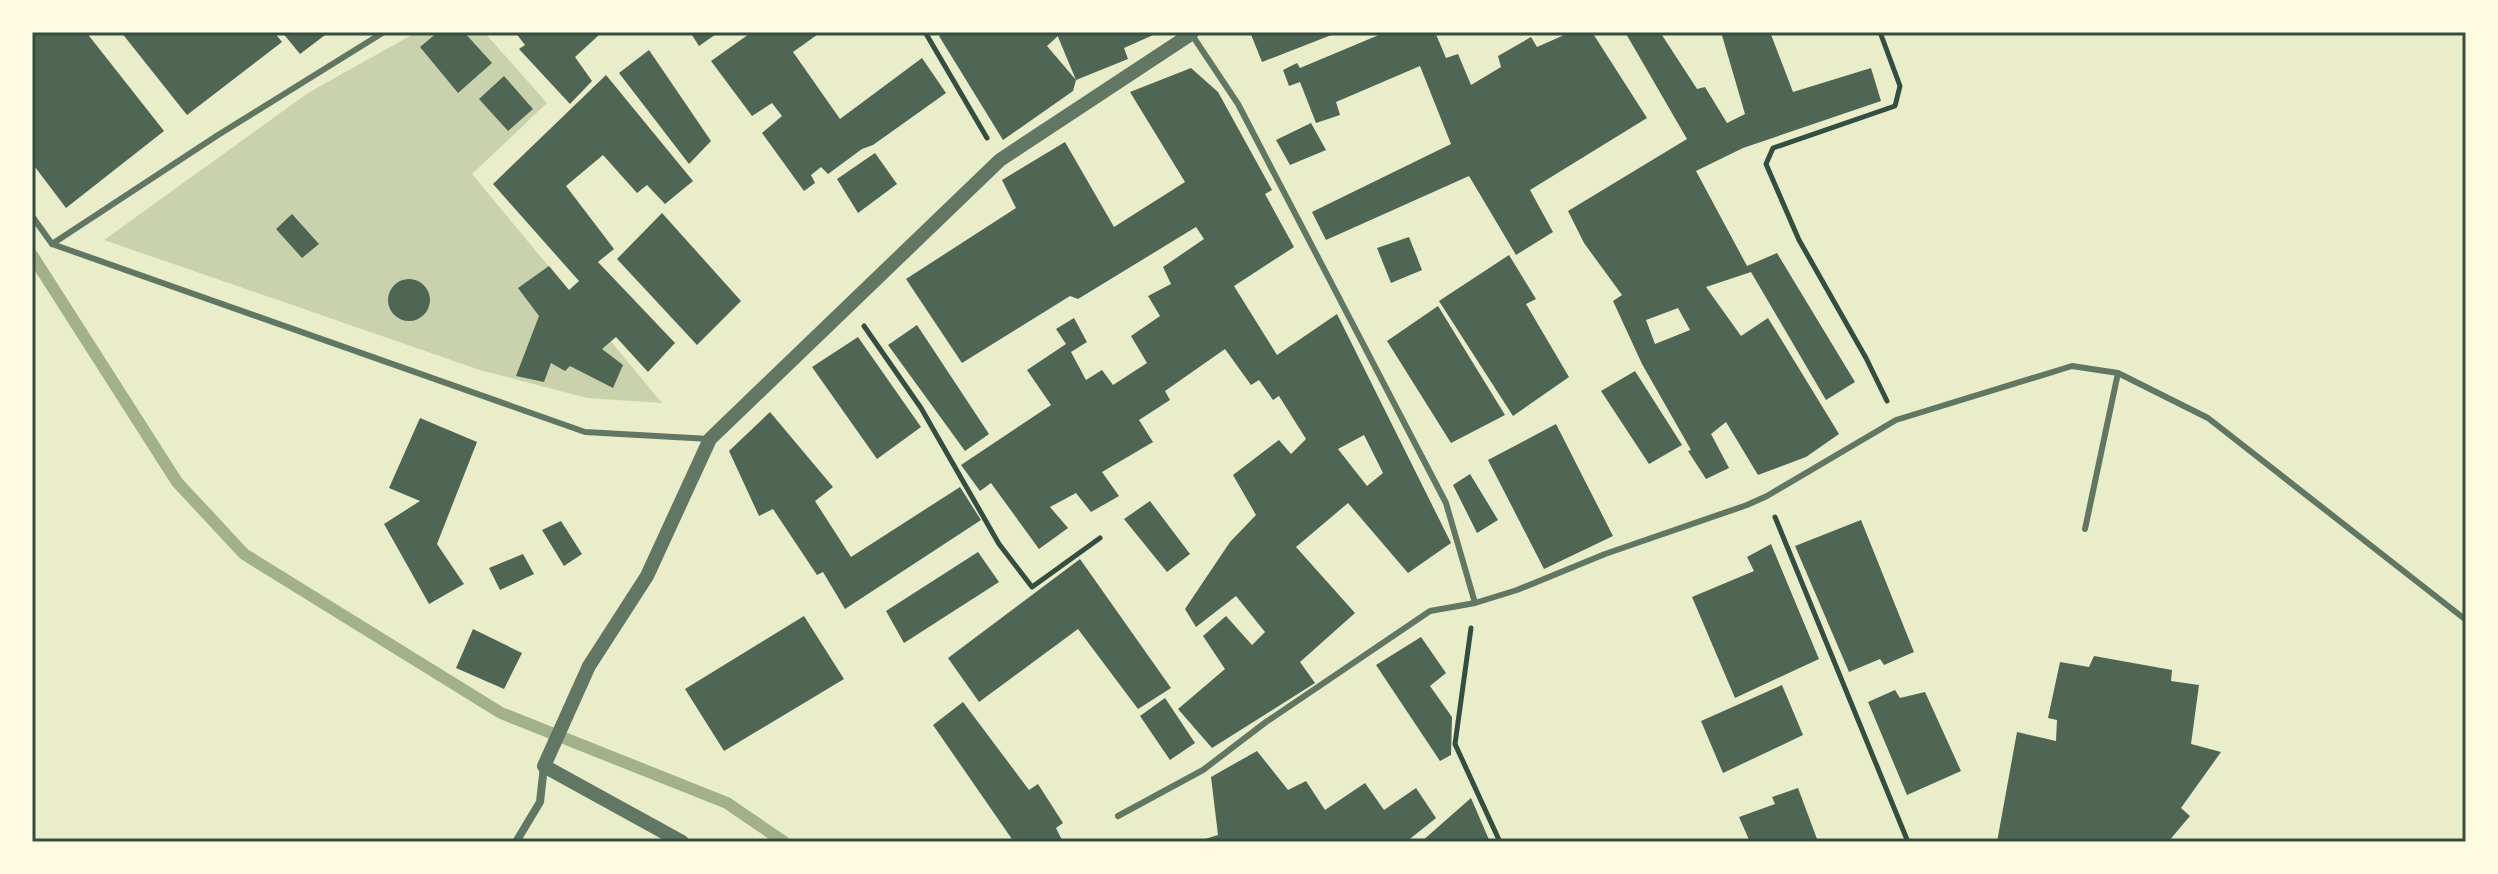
<svg xmlns="http://www.w3.org/2000/svg" width="2498" height="874" viewBox="0 0 2498 874" font-family="'Space Grotesk',sans-serif">
	<style>
		.green { fill: #cad2ad }
		.lines { fill: none; stroke-linecap: round; stroke-linejoin: round }
		.stream { stroke: #a3b18a; stroke-width: 12 }
		.building { fill: #4f6655; fill-rule: evenodd }
		.path { stroke: #344e41; stroke-width: 5 }
		.service { stroke: #617663; stroke-width: 6 }
		.minor { stroke: #617663; stroke-width: 8 }
		.tertiary { stroke: #617663; stroke-width: 14 }
		.neatline { fill: none; stroke: #344e41; stroke-width: 3 }
	</style>
	<rect width="100%" height="100%" fill="#e9edc9"/>
	<path class="green" d="M417,32h67l63,71 -75,71 190,229 -75,-5 -107,-28 -376,-130 204,-147z"/>
	<g class="lines">
		<path class="stream" d="M32,255l145,227 67,72 257,159 226,90 57,39"/>
	</g>
	<path class="building" d="M32,32h54l78,99 -98,77 -34,-45z
		M121,32h153l8,10 -95,73z
		M282,32h47l-29,22z
		M438,32h26l28,31 -34,30 -38,-46z
		M515,32h81l3,3 -24,22 17,24 -22,23 -51,-55 6,-4z
		M690,32h29l-20,14z
		M752,32h69l-28,20 47,67 82,-61 24,35 -73,52 -11,4 -34,25 -7,-7 -10,8 4,8 -11,8 -42,-58 20,-17 -10,-13 -20,13 -41,-55z
		M945,32h110l3,4 -11,10 29,34 -3,11 -70,49 -64,-104z
		M1056,32h104l-36,16 4,11 -52,21z
		M1250,32h89l-77,30z
		M1386,32h49l11,26 12,-4 13,31 30,-18 -3,-11 33,-19 6,10 34,-15h21l55,86 -117,72 23,42 -37,23 -47,-79 -143,64 -14,-28 139,-68 -31,-78 -84,36 4,13 -24,8 -16,-41 -11,4 -6,-16 14,-7 3,5z
		M1625,32h35l37,57 8,-2 22,36 18,-9 -24,-82h49l23,60 78,-24 10,33 -138,47 -47,23 51,95 30,-13 78,129 -29,18 -75,-128 -45,15 35,49 27,-18 71,116 -33,23 -48,18 -32,-53 -15,12 18,34 -23,11 -18,-28 3,-1 -49,-86 -29,-63 9,-6 -38,-52 -16,-32 119,-72zM1678,308l12,22 -35,14 -9,-24z
		M649,50l62,91 -22,23 -70,-91z
		M1191,68l27,24 54,98 -7,4 29,53 -60,39 43,69 60,-41 114,229 -43,30 -60,-70 -52,44 59,66 -55,49 15,21 -103,65 -34,-39 47,-40 -22,-33 23,-20 26,29 13,-13 -29,-36 -40,31 -11,-18 45,-67 26,-27 -23,-40 46,-35 12,14 15,-15 -27,-43 -6,4 -14,-20 -8,5 -26,-36 -60,42 5,9 -31,20 14,22 -51,30 17,24 -28,16 -15,-19 -26,14 18,21 -29,21 -48,-66 -11,8 -19,-26 90,-60 -24,-35 39,-26 -10,-15 18,-11 13,24 -16,10 15,28 16,-10 11,15 34,-22 -16,-27 29,-20 -12,-20 23,-12 -8,-17 41,-28 -8,-12 -118,72 -8,-3 -108,67 -56,-84 110,-71 -14,-28 63,-38 49,85 71,-45 -55,-90zM1364,435l19,38 -16,13 -29,-37z
		M606,75l87,106 -28,23 -18,-19 -10,8 -34,-38 -37,31 48,63 -16,13 77,81 -27,29 -32,-35 -14,12 21,16 -10,23 -43,-22 -5,5 -14,-8 -7,19 -28,-6 23,-60 -21,-28 31,-22 20,24 10,-9 -86,-97z
		M504,76l29,33 -25,22 -29,-32z
		M1311,123l15,27 -36,15 -14,-25z
		M875,153l22,31 -39,29 -21,-34z
		M662,213l79,88 -44,44 -80,-86z
		M292,214l27,30 -17,14 -26,-29z
		M1409,237l13,33 -31,13 -14,-35z
		M1509,255l27,44 -10,5 43,73 -56,39 -74,-115z
		M388 300a21 21 0 1 1 42 0a21 21 0 1 1-42 0Z
		M1438,306l67,109 -54,28 -64,-102z
		M917,325l72,109 -24,17 -77,-106z
		M858,337l63,90 -44,32 -65,-92z
		M1635,371l47,74 -33,19 -48,-73z
		M770,412l63,75 -18,14 36,56 109,-70 21,33 -136,89 -22,-37 -6,3 -44,-66 -14,7 -30,-65z
		M420,418l57,24 -40,102 27,40 -35,20 -45,-80 36,-23 -31,-13z
		M1556,424l57,112 -69,33 -56,-109z
		M1470,474l28,46 -21,13 -24,-48z
		M1150,501l40,53 -23,18 -43,-53z
		M1861,520l53,132 -30,13 -4,-6 -31,13 -54,-126z
		M561,521l21,33 -18,12 -22,-36z
		M1771,544l48,115 -84,39 -43,-101 62,-26 -7,-14z
		M978,552l21,30 -95,61 -18,-32z
		M523,554l11,20 -34,16 -11,-22z
		M1080,559l91,129 -33,21 -60,-80 -99,73 -31,-44z
		M804,616l40,63 -120,72 -39,-62z
		M473,629l49,24 -18,36 -48,-21z
		M1421,637l25,36 -16,13 22,31 -1,38 -11,6 -64,-96z
		M2094,656l78,14 -1,11 28,4 -8,59 30,8 -40,56 9,8 -22,26h-171l20,-110 39,9 1,-21 -9,-2 12,-56 29,5z
		M1782,685l21,50 -80,38 -22,-52z
		M1895,690l5,8 25,-6 36,79 -54,24 -39,-93z
		M1165,698l30,45 -25,17 -30,-44z
		M963,702l66,88 9,-6 25,39 -7,5 6,12 -3,2h-45l-81,-117z
		M1257,751l31,39 18,-9 19,29 40,-27 19,27 32,-22 20,30 -30,24h-210l22,-7 -7,-58z
		M1798,788l19,51 -5,3h-62l-11,-25 36,-13 -3,-7z
		M1471,798l19,44h-69z"/>
	<g class="lines">
		<path class="path" d="M925,32l62,106
			M1880,32l20,54 -5,20 -122,42 -7,16 33,76 67,118 21,43
			M864,326l57,82 78,136 33,43 68,-49
			M1775,517l133,325
			M1471,628l-16,116 45,98"/>
		<path class="service" d="M1192,35l46,69 208,399 29,100 42,-13 88,-36 142,-49 20,-9 129,-76 176,-54 46,7 90,45 258,202
			M32,216l20,28 533,188 125,7
			M52,244l166,-109 166,-103
			M2085,529l33,-156
			M1118,816l85,-46 63,-48 164,-111 45,-8"/>
		<path class="minor" d="M516,842l24,-40 4,-36"/>
		<path class="tertiary" d="M682,842l-138,-76 45,-100 58,-90 63,-137 290,-279 191,-126 1,-2"/>
	</g>
	<rect width="2498" height="874" fill="none" stroke="#fefae0" stroke-width="68"/>
	<rect x="34" y="34" width="2430" height="806" class="neatline"/>
</svg>
